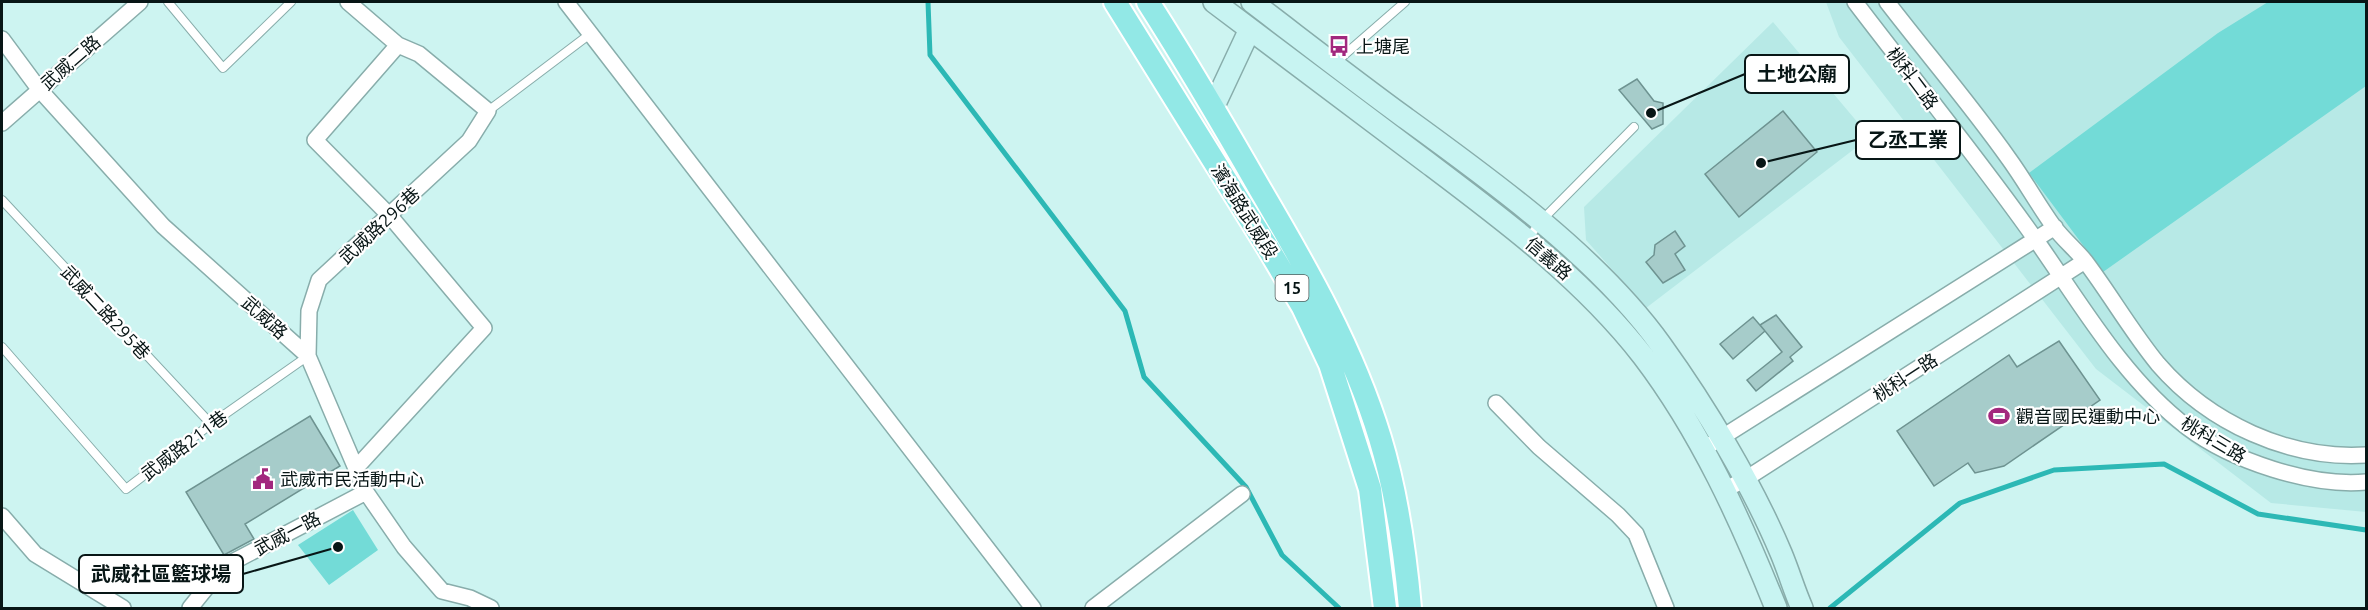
<svg xmlns="http://www.w3.org/2000/svg" width="2368" height="610" viewBox="0 0 2368 610" font-family="Ubuntu,'Noto Sans TC',sans-serif">
	<style>
		.built { fill: #b7e9e6 }
		.green { fill: #73dbd7 }
		.lines { fill: none; stroke-linecap: round; stroke-linejoin: round }
		.stream { stroke: #2cb8b5; stroke-width: 5 }
		.building { fill: #a6ccca; stroke: #6e9391; stroke-width: 1.5 }
		.lane-casing { stroke: #88adab; stroke-width: 10 }
		.street-casing { stroke: #88adab; stroke-width: 18 }
		.secondary-casing { stroke: #88adab; stroke-width: 24 }
		.primary-casing { stroke: #fff; stroke-width: 26 }
		.lane { stroke: #fff; stroke-width: 8 }
		.street { stroke: #fff; stroke-width: 15 }
		.secondary { stroke: #c8f4f2; stroke-width: 21 }
		.primary { stroke: #92e8e6; stroke-width: 22 }
		.labels { text-anchor: middle; dominant-baseline: central; stroke-width: 4.5; stroke-linejoin: round; paint-order: stroke }
		.shield { fill: #fff; stroke: #525c5c; stroke-width: 1.5 }
		.shield-label { font-size: 16px; font-weight: bold; fill: #081616 }
		.poi-label { font-size: 18px; fill: #081616; stroke: #fff; text-anchor: start }
		.street-label { font-size: 18px; fill: #081616; stroke: #fff }
		.leader { fill: none; stroke: #081616; stroke-width: 2 }
		.callout-dot { fill: #081616; stroke: #fff; stroke-width: 2 }
		.callout { fill: #fff; stroke: #081616; stroke-width: 2 }
		.callout-label { font-size: 20px; text-anchor: middle; font-weight: bold; fill: #081616 }
	</style>
	<rect width="100%" height="100%" fill="#cdf4f1"/>
	<path class="built" d="M1826,2h540v510l-95,-9 -175,-134 -257,-332z
		M1773,22l97,115 -224,171 -60,-68 -2,-33z"/>
	<path class="green" d="M2268,2h98v84l-263,186 -74,-99 189,-140z
		M353,510l25,40 -49,35 -31,-40z"/>
	<g class="lines">
		<path class="stream" d="M928,2l2,53 195,256 19,66 102,110 36,68 57,53
			M1830,608l130,-105 94,-33 110,-6 94,50 108,16"/>
	</g>
	<path class="building" d="M1637,79l17,22 9,2v21l-11,5 -33,-39z
		M1783,111l34,41 -78,65 -34,-43z
		M1675,231l10,15 -10,8 10,16 -22,13 -17,-21 8,-7 1,-10z
		M1776,315l26,32 -12,10 3,4 -37,30 -9,-11 35,-28 -17,-21 -32,28 -13,-15 33,-27 12,14 -5,-6z
		M2059,341l41,59 -96,66 -29,7 -7,-10 -34,23 -37,-55 112,-76 8,12z
		M310,416l30,50 -95,58 9,15 -30,16 -38,-63z"/>
	<g class="lines">
		<defs>
			<path id="lane" d="M168,2l55,66 68,-66
				M1335,63l70,-61
				M488,111l102,-77
				M2,200l209,224
				M1528,239l12,-17 94,-95
				M2,347l124,142 85,-65 97,-68"/>
			<path id="street" d="M566,2l467,606
				M1855,2c60,79 124,157 181,238 45,64 88,139 151,187 45,34 124,60 179,55
				M1887,2c40,52 84,103 122,157 16,22 29,46 45,68 9,12 21,22 31,34 25,33 46,70 73,103 51,59 131,96 208,91
				M2,39l37,50 124,137 145,130 58,136 38,55 38,44 28,7 21,10
				M2,123l138,-121
				M308,356l1,-45 10,-31 150,-139 19,-30 -69,-57 -21,-9 -50,-43
				M1496,403l43,44 79,68 18,19 30,74
				M1702,450l353,-223
				M356,468l128,-140 -94,-112 -75,-76 83,-95
				M1724,490l20,-10 341,-219
				M2,516l33,38 88,54
				M190,608l33,-41 143,-75
				M1093,608l149,-114"/>
			<path id="secondary" d="M1214,2c71,53 142,107 214,161 77,58 155,116 215,193 58,76 98,165 133,252
				M1252,2c50,38 100,77 152,115 87,63 194,140 257,228 44,61 91,139 120,208 8,19 13,37 21,55
				M1213,108l37,-79"/>
			<path id="primary" d="M1115,2l153,246 35,59 27,57 40,125 15,119
				M1148,2c39,61 76,124 112,187 47,80 93,160 120,249 17,56 25,113 30,170"/>
		</defs>
		<use href="#lane" class="lane-casing"/>
		<use href="#street" class="street-casing"/>
		<use href="#secondary" class="secondary-casing"/>
		<use href="#primary" class="primary-casing"/>
		<use href="#lane" class="lane"/>
		<use href="#street" class="street"/>
		<use href="#secondary" class="secondary"/>
		<use href="#primary" class="primary"/>
	</g>
	<defs>
		<symbol id="bus-bare" viewBox="-9 -9 18 18"><path d="M-5-6H5V4H4V6H2V4H-2V6H-4V4H-5ZM-3.5-4V0h7V-4ZM-3.5 1.2v1.5H-2V1.2ZM2 1.2v1.5H3.5V1.2Z" fill="#a2287e" stroke="#fff" stroke-width="2.5" paint-order="stroke"/></symbol>
		<symbol id="stadium-bare" viewBox="-9 -9 18 18"><path d="M0-5a6.5 5 0 1 0 0 10a6.5 5 0 1 0 0-10ZM-3.5-1.8h7v3.6h-7Z" fill="#a2287e" stroke="#fff" stroke-width="2.5" paint-order="stroke"/></symbol>
		<symbol id="civic-bare" viewBox="-9 -9 18 18"><path d="M-.6-6.5H3V-4.5H.6V-3L4-1V1h2V6H-6V1h2V-1L-.6-3ZM-1.2 2.5V6h2.4V2.5Z" fill="#a2287e" stroke="#fff" stroke-width="2.5" paint-order="stroke"/></symbol>
	</defs>
	<g fill-rule="evenodd">
		<use href="#bus-bare" x="1324" y="31" width="30" height="30"/>
		<use href="#stadium-bare" x="1984" y="401" width="30" height="30"/>
		<use href="#civic-bare" x="248" y="464" width="30" height="30"/>
	</g>
	<g class="labels">
		<rect class="shield" x="1275.5" y="275" width="33" height="26" rx="4.5"/>
		<g class="shield-label">
			<text x="1292" y="288">15</text>
		</g>
		<g class="poi-label">
			<text x="1356" y="46">上塘尾</text>
			<text x="2016" y="416">觀音國民運動中心</text>
			<text x="280" y="479">武威市民活動中心</text>
		</g>
		<g class="street-label">
			<text transform="translate(70 62) rotate(-41)">武威二路</text>
			<text transform="translate(1913 78) rotate(53)">桃科二路</text>
			<text transform="translate(1245 211) rotate(58)">濱海路武威段</text>
			<text transform="translate(379 225) rotate(-43)">武威路296巷</text>
			<text transform="translate(1549 258) rotate(41)">信義路</text>
			<text transform="translate(106 312) rotate(47)">武威二路295巷</text>
			<text transform="translate(265 317) rotate(42)">武威路</text>
			<text transform="translate(1905 377) rotate(-33)">桃科一路</text>
			<text transform="translate(2214 439) rotate(31)">桃科三路</text>
			<text transform="translate(184 445) rotate(-37)">武威路211巷</text>
			<text transform="translate(287 533) rotate(-28)">武威一路</text>
		</g>
	</g>
	<path class="leader" d="M1651 113L1745 74M1761 163L1856 140M338 547L243 574"/>
	<g class="callout-dot">
		<circle cx="1651" cy="113" r="6"/>
		<circle cx="1761" cy="163" r="6"/>
		<circle cx="338" cy="547" r="6"/>
	</g>
	<g class="callout">
		<rect x="1745" y="55" width="104" height="38" rx="6"/>
		<rect x="1856" y="121" width="104" height="38" rx="6"/>
		<rect x="79" y="555" width="164" height="38" rx="6"/>
	</g>
	<g class="callout-label">
		<text x="1797" y="81">土地公廟</text>
		<text x="1908" y="147">乙丞工業</text>
		<text x="161" y="581">武威社區籃球場</text>
	</g>
	<rect width="2368" height="610" fill="none" stroke="#081616" stroke-width="6"/>
</svg>
